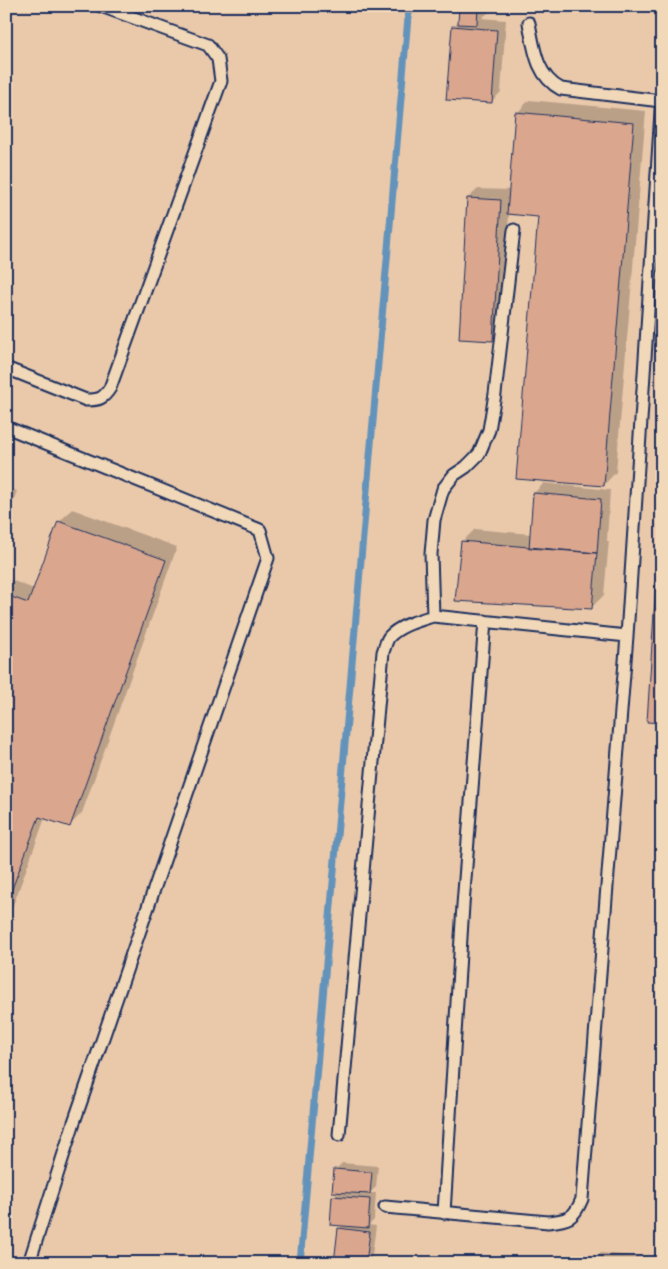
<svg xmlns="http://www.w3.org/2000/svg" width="668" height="1269" viewBox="0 0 668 1269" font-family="Dekko,sans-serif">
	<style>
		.built { fill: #eac9ab }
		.shadow { fill: #0003 }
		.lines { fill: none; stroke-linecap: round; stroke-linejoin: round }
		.stream { stroke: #6493ba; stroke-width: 7 }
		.building { fill: #daa68e; stroke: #1b2f5e }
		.lane-casing { stroke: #1b2f5e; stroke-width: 15 }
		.lane { stroke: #f1d8b8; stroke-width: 11 }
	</style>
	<rect width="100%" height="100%" fill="#f1d8b8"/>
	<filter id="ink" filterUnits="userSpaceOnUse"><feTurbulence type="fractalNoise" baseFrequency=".02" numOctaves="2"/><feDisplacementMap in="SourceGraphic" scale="10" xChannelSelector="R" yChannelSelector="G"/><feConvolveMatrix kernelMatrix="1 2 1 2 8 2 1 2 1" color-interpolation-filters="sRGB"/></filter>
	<g filter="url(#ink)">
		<path class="built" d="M6,6h656v1257h-656z"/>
		<path class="shadow" d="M461,6h29l-1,6 -7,6 24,2 -5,72 -10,10 -38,-75 7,-7z
			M529,100l117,11 -30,361 -12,13 -65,-269 -30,-3 -7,117 -10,10 -24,-142 10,-9 32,1 7,-77z
			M544,483l66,7 -3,51h2l-5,54 -13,13 -129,-66 13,-13 56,5 3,-41z
			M6,487l11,4 -11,30z
			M72,509l105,38 -95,266 -13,13 -24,-8 -39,107v-347l28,11 25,-67z
			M342,1163l36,3 -2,21 -6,6h6l-2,27 -5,5 7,1 -5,37h-36l4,-34 4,-4 -10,-28 6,-6 -4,-21z
			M601,1253l59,6 -1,4h-68z"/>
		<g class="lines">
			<path class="stream" d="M300,1263l109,-1257"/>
		</g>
		<path class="building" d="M459,6h19l-1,19 -19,-1z
			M452,26l45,4 -5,73 -46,-3z
			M515,112l119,11 -30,363 -88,-7 22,-262 -31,-3z
			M467,198l34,2 -8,141 -34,-2z
			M662,352v23h-2z
			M533,493l68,6 -4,54 -68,-5z
			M58,521l108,39 -96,267 -31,-10 -33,88v-310l22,8z
			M461,541l136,12 -5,56 -137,-8z
			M658,550h4v173l-15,-1z
			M334,1169l38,3 -2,22 -38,-2z
			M332,1196l38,3 -2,29 -38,-3z
			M338,1228l32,4 -4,31h-32z"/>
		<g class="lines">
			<defs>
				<path id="lane" d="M529,23c5,25 7,53 32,66l100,12
					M6,368l80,32c13,0 17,-1 24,-12l111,-307 -3,-22 -10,-14 -107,-39
					M6,427l254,103 8,28 -195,567 -44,138
					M433,616l-2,-62 3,-34 9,-31 11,-14 12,-8 13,-13 10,-24 6,-36 19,-164
					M339,1135l44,-483c2,-5 3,-11 6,-15 11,-12 29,-16 44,-21l194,20
					M385,1207l163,15c20,-2 26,-3 34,-23l45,-563 35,-540
					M444,1213l19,-308 22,-284
					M660,1260h2"/>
			</defs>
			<use href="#lane" class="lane-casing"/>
			<use href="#lane" class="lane"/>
		</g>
	</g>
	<rect width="668" height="1269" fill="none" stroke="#f1d8b8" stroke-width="25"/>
	<rect x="12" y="12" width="643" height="1244" fill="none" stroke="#1b2f5e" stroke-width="2" filter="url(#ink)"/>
</svg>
